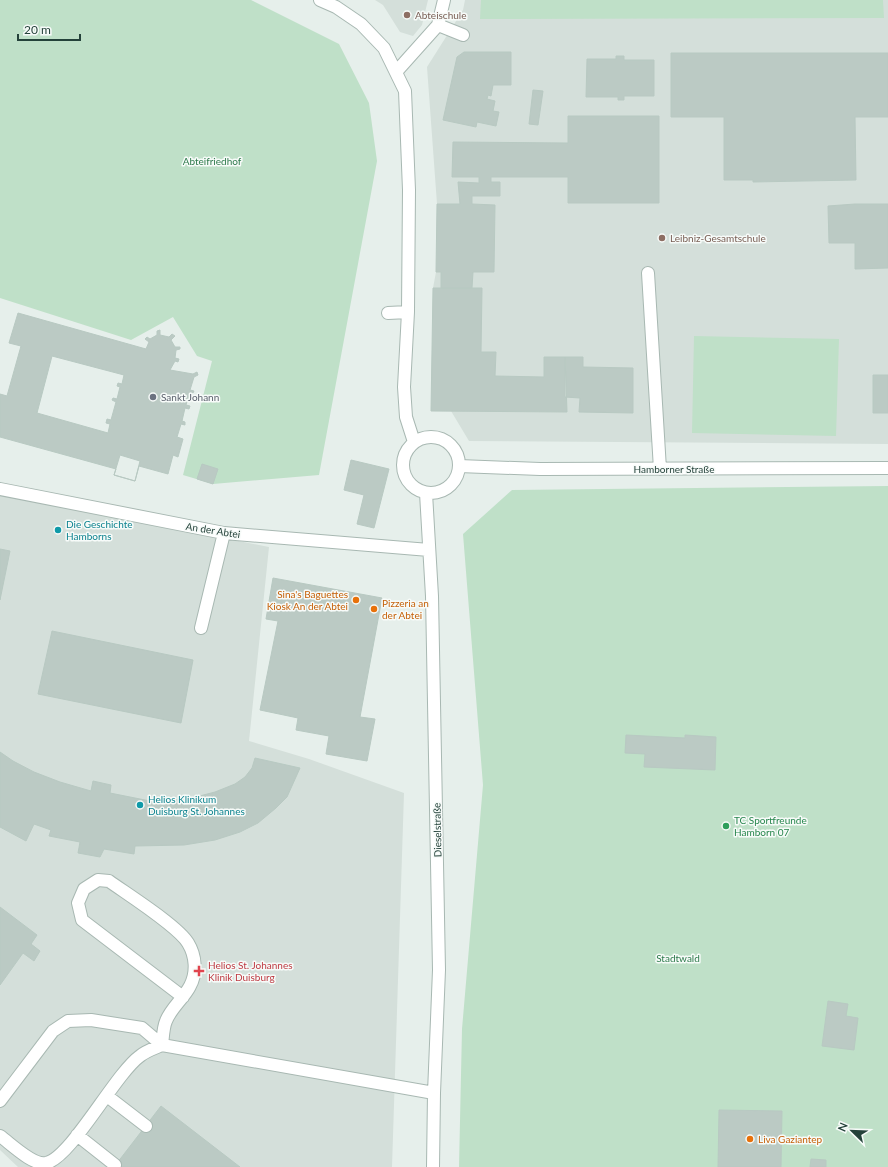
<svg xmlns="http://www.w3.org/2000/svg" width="888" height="1167" viewBox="0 0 888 1167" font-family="Lato,sans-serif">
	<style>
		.built { fill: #d4dfda }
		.green { fill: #bfe0c8 }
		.building { fill: #bbcac4; stroke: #b8c9c2; fill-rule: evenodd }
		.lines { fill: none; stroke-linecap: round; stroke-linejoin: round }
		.minor-casing { stroke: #a8b8b2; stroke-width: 14 }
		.minor { stroke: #fff; stroke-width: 12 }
		.education-dot { fill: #8d6e63; stroke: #f7fbf9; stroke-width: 1.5 }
		.worship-dot { fill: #6b7280; stroke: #f7fbf9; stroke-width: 1.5 }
		.culture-dot { fill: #0f9aa8; stroke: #f7fbf9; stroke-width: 1.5 }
		.food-dot { fill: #e8710a; stroke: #f7fbf9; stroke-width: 1.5 }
		.leisure-dot { fill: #2e9e5b; stroke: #f7fbf9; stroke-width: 1.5 }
		.health-dot { fill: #e0444e; stroke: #f7fbf9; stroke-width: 1.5 }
		.labels { text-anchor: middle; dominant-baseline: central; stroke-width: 3; stroke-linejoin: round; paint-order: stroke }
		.education-label { font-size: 10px; fill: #785e54; stroke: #f7fbf9; text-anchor: start }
		.park-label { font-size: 10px; fill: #2d7a4b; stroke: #f7fbf9 }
		.worship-label { font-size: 10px; fill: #5b616d; stroke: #f7fbf9; text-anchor: start }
		.street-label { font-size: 10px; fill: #24423a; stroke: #f7fbf9 }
		.culture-label { font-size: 10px; fill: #0d838f; stroke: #f7fbf9; text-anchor: start }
		.food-label { font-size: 10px; fill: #c56008; stroke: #f7fbf9; text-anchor: start }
		.leisure-label { font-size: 10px; fill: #27864d; stroke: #f7fbf9; text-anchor: start }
		.health-label { font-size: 10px; fill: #be3a42; stroke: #f7fbf9; text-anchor: start }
	</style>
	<rect width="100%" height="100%" fill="#e6efeb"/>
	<path class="built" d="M375,0h53l-6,25 -9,11 -13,-4 -17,-27z
		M465,0h423v444l-419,-3 -18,-30h-20l2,-123 3,-16 1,-68 -10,-137 36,-57z
		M0,493l269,54 -20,194 60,18 95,34 -12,374h-374l-18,-17z"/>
	<path class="green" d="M0,0h251l88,44 30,59 8,58 -58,314 -106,9 -30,-9 29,-114 -15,-5 -24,-39 -42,23 -131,-42z
		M481,0h402l1,18 -404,1z
		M694,336l145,3 -3,97 -144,-3z
		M888,486v681h-429l3,-138 21,-244 -20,-251 49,-44z"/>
	<path class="building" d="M464,52h47v33h-18l-2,11 -3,-1 -1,4 8,2 -2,10 6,1 -3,14 -19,-4 -1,5 -33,-7 14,-63z
		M671,53h217v64h-33l1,63 -103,2v-2h-29v-63h-53z
		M616,56h8v4h30v36h-30v4h-6v-3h-32l1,-38h29z
		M533,90l10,1 -5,34 -9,-1z
		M568,116h91v87h-91v-26h-77v5h9v14h-28v8l23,1 -1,67h-21l-1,16h-31v-16h-5l1,-68h23l-2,-22 21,1v-6h-27l1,-35 115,1z
		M855,204h33v64l-33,1v-26h-26l-1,-37z
		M433,288h49l-1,64h15l-1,24 49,1v-20h21l2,55 -136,-1z
		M18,313l128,36 3,-7 -4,-3 2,-2 3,2 7,-4v-4l3,-1v5l9,2 3,-3 3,2 -4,4 4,7h5v2l-4,1 -1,8 4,1 -1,3 -3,-1 -5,9 23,4 4,-2 1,3 -4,2 -4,13 4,1 -1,2 -3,-1 -4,13 4,1 -1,3 -4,-1 -3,13 3,1v3l-4,-1 -4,13 6,2 -5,18 -5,-2 -5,19 -29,-8 -4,15 -21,-6 2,-6 -116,-32v-43l7,2 14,-50 -12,-3zM52,356l72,19 -2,9 -4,-1 -1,3 3,1 -3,12 -4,-1 -1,2 4,2 -5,18 -4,-1 -1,4 4,1 -2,9 -71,-20z
		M565,357h18v10l50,1v45l-54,-1 1,-14 -15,-1z
		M873,375h15v38h-15z
		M120,455l20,6 -5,20 -21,-6z
		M351,460l38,9 -15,59 -17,-4 7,-29 -20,-5z
		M202,464l16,5 -5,15 -16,-5z
		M0,549l10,2 -10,49z
		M273,578l109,20 -22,119 15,2 -8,42 -41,-7 3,-18 -33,-6 2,-12 -38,-8 18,-89 -12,-2z
		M52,631l141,29 -12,63 -143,-29z
		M626,735l59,3v-3l31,2 -1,33 -71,-3 1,-13 -20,-1z
		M0,752l13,9 21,11 26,10 31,9 2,-10 18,4 -1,8 40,8 38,-2 27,-7 20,-8 10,-7 7,-9 3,-10 45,10 -13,29 -11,11 -18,15 -18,9 -25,8 -31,5 -49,1 -1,8 -30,-5 -4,8 -22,-4 2,-11 -31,-6 2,-6 -17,-6 -8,17 -26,-14z
		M0,907l37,28 -6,9 9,7 -6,10 -11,-8 -23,32z
		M828,1001l20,3 -2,12 12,2 -4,32 -32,-4z
		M161,1106l79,61h-126z
		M719,1110l63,1 -1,56h-63z
		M811,1159l15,1v7h-16z"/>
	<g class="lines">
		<defs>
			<path id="minor" d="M320,0l16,7 25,17 23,24 21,43 4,99 -1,122 -4,75 2,30 8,25
				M438,25l25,10
				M396,72l42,-47 6,-25
				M648,273l12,196
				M388,313l20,-1
				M403 465a28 28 0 1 1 56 0a28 28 0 1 1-56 0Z
				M459,466l81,3 348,-1
				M0,489l224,44 205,17
				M426,493l6,103 7,374 -5,123 -1,74
				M201,628l23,-95
				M162,1045c1,-7 1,-17 4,-24 5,-13 18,-23 24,-35 7,-13 6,-30 -2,-43 -10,-17 -61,-49 -79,-62l-11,-1 -14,9 -6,14 4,17 101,77
				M107,1096l39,30
				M0,1101l53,-70 15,-10 23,-1 51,8 20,17 272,48
				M77,1135l38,30
				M0,1136c10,7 33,30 46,27 25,-5 69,-89 94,-107 6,-5 15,-8 22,-11"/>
		</defs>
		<use href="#minor" class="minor-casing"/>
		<use href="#minor" class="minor"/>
	</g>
	<g class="education-dot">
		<circle cx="407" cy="15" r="4"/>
		<circle cx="662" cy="238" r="4"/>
	</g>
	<circle class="worship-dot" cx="153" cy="397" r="4"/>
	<g class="culture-dot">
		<circle cx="58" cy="530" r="4"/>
		<circle cx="140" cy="805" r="4"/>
	</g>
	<g class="food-dot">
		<circle cx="356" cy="600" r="4"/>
		<circle cx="374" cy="609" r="4"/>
		<circle cx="750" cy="1139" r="4"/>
	</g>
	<circle class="leisure-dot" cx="726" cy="826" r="4"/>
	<path class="health-dot" d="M197 965h4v4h4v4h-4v4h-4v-4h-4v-4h4z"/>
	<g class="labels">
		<g class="education-label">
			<text x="415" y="15">Abteischule</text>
			<text x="670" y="238">Leibniz-Gesamtschule</text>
		</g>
		<g class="park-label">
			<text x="212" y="161">Abteifriedhof</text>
			<text x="678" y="958">Stadtwald</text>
		</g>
		<g class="worship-label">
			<text x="161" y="397">Sankt Johann</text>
		</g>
		<g class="street-label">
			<text x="674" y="469">Hamborner Straße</text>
			<text transform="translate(213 530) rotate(9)">An der Abtei</text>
			<text transform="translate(437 830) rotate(-91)">Dieselstraße</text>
		</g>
		<g class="culture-label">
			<text x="66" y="524">Die Geschichte<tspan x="66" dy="12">Hamborns</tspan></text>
			<text x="148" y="799">Helios Klinikum<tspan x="148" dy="12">Duisburg St. Johannes</tspan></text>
		</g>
		<g class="food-label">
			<text x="348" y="594" text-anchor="end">Sina's Baguettes<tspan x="348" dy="12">Kiosk An der Abtei</tspan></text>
			<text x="382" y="603">Pizzeria an<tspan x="382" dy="12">der Abtei</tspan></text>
			<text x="758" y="1139">Liva Gaziantep</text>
		</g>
		<g class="leisure-label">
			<text x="734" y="820">TC Sportfreunde<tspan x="734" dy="12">Hamborn 07</tspan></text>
		</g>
		<g class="health-label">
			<text x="208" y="965">Helios St. Johannes<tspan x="208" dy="12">Klinik Duisburg</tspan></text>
		</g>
	</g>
	<g transform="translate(852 1131) rotate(293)" stroke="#f7fbf9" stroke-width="3" paint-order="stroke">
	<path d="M0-3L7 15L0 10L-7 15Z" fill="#24423a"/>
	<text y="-6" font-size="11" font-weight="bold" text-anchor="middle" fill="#24423a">N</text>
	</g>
	<path d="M18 34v6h62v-6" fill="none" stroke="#24423a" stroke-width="2"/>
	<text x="24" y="34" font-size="12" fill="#24423a" stroke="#f7fbf9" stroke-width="3" paint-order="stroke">20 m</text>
</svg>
